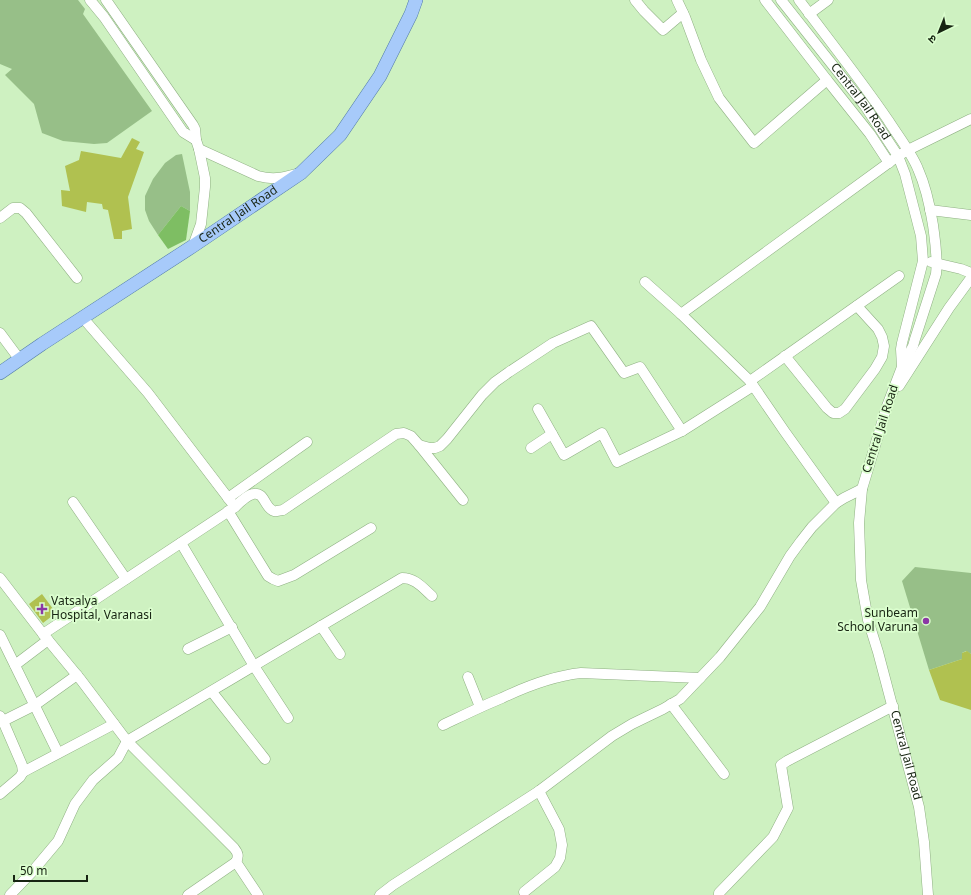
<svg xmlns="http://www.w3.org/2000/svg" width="971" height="895" viewBox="0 0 971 895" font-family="Georgia,'Noto Sans Devanagari',serif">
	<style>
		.green { fill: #97bf88 }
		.forest { fill: #7ebe63 }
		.building { fill: #b0c150 }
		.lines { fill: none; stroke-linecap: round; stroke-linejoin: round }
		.minor-casing { stroke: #8fb083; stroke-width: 11 }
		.major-casing { stroke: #4f78a6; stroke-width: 14 }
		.minor { stroke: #fff; stroke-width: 10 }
		.major { stroke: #a7cafa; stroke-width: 13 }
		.poi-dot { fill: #8b37a5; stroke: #dbfece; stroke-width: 1.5 }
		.labels { text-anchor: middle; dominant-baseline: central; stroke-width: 3.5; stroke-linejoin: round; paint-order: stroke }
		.street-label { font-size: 12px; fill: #172412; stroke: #dbfece }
		.poi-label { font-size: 12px; fill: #172412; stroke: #dbfece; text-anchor: start }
	</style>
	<rect width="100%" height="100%" fill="#cef1c1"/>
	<path class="green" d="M0,0h78l7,9 -2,5 69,97 -45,32 -13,1 -31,-3 -21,-8 -8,-29 -29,-29 7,-6 -12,-5z
		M182,154l8,38v19l-9,-5 -23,29 -9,-14 -4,-11v-14l8,-17 12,-16 11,-8z
		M915,567l56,6v81l-5,-3 -4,2v6l-33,11 -27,-89z"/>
	<path class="forest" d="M181,206l9,5 -4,29 -18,9 -10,-14z"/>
	<path class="building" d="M132,138l8,4 -4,7 8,3 -16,45 4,32 -10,2v8h-8l-6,-29 -5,-1 -1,-5 -15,-2 -1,10 -24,-6 -1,-16 9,1 -5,-25 14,-6 2,-9 40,7z
		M42,594l14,19 -13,10 -14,-19z
		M967,651l4,3v56l-31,-10 -11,-30 33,-11v-6z"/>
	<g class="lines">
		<defs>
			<g id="minor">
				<path d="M90,0l14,17 79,115 13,8"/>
				<path d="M106,0l87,125 2,4 1,11 3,9 6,29v9l-4,37 -8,22"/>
				<path d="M635,0l9,11 19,19 20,-17"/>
				<path d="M677,0l8,17 16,43 18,38 35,45 73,-63 43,54 19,29"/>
				<path d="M765,0l62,80"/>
				<path id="s1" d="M781,0l84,106 33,50 7,18 16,62 2,25 -21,82 -1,6 1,18 -15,39 -25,83 -3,34 2,57 7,40 10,32 41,155 5,35 4,53"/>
				<path d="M799,0c30,40 61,79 89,120 10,16 23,32 30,49 8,18 12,37 15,56 2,16 5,32 3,49l-21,65 -2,7 -10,19"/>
				<path d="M809,14l19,-14"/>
				<path d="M199,149l59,27c15,4 23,2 38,-2"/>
				<path d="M930,210l41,5"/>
				<path d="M0,218l13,-10h7l6,5 51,65"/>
				<path d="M931,262l30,7 10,4"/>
				<path d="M645,282l36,32 69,67 35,51 51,71"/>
				<path d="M681,314l217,-158 10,-6 63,-31"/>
				<path d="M83,318l65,75 87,114"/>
				<path d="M0,333l20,27"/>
				<path d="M785,356l42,52 6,5h6l6,-4 30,-40 7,-12 2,-11 -2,-9 -4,-8 -21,-23"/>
				<path d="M750,381l149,-105"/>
				<path d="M899,386l50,-78 22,-30"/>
				<path d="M538,409l26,46 38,-22 15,29 65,-31 71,-45"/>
				<path d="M419,445l44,55"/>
				<path d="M531,448l21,-14"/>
				<path d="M228,498l79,-56"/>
				<path d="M73,502l53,77"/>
				<path d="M228,511l40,65 5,3 5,2 16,-6 77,-47"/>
				<path d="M181,543l73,123 34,52"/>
				<path d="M0,578l43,56 38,46 46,61 107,107c4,5 5,8 2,14l-48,33"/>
				<path d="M321,626l19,28"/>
				<path d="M43,634l192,-127c4,-4 13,-12 18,-13 12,-3 11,14 21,17 2,1 6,-1 9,-1l113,-76 8,-1 7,3 8,9 11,3h5l5,-2 7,-7 35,-44 13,-13 14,-10 44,-29 38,-17 33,47 16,-6 42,64"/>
				<path d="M0,635l58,118"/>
				<path d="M188,649l44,-22"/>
				<path d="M15,665l33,-25"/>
				<path d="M468,677l12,30"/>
				<path d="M212,692l53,67"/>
				<path d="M671,704l53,70"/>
				<path d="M0,716l3,5 19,44 1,7 -3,5 -20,17"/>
				<path d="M3,721l32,-16 42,-30"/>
				<path d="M443,725c19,-9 39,-19 59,-27 25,-12 51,-22 79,-25l119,5"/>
				<path d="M23,772l91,-48"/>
				<path d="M236,862l22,33"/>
				<path d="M524,892l31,-25 5,-9 2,-13 -3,-16 -20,-38"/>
				<path d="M10,895l22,-23 26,-31 17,-37 18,-24 25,-22 9,-17 275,-163c13,0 20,9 30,18"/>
				<path d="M380,895l13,-10 146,-94 73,-55 20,-12 31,-15 17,-10 40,-42 40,-50 30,-51 11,-15 11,-14 24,-24 8,-5 18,-9"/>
				<path d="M719,895v-2l54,-56 15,-29 -7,-43 6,-4 106,-55"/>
			</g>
			<g id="major">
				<path id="s2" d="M0,373l42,-29 151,-98 108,-73 39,-38 40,-59 31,-62 5,-14"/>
			</g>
		</defs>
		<use href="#minor" class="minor-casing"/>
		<use href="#major" class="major-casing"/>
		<use href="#minor" class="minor"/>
		<use href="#major" class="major"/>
	</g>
	<g class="poi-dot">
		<path d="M40 603h4v4h4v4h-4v4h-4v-4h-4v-4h4z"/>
		<circle cx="926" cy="621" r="4"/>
	</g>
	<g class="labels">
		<g class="street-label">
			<text stroke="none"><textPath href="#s1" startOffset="129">Central Jail Road</textPath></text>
			<text stroke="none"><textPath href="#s2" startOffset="286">Central Jail Road</textPath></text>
			<text transform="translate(881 429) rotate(-72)">Central Jail Road</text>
			<text stroke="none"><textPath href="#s1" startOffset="813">Central Jail Road</textPath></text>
		</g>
		<g class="poi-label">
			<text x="51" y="602">Vatsalya<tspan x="51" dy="14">Hospital, Varanasi</tspan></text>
			<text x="918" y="614" text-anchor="end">Sunbeam<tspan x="918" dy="14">School Varuna</tspan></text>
		</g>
	</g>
	<g transform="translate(939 32) rotate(223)" stroke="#dbfece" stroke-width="3" paint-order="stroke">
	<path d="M0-3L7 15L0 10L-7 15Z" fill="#172412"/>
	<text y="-6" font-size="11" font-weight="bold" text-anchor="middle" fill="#172412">उ</text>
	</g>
	<path d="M14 875v6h73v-6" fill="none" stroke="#172412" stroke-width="2"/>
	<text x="20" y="875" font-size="12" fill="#172412" stroke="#dbfece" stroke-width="3" paint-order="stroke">50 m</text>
</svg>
